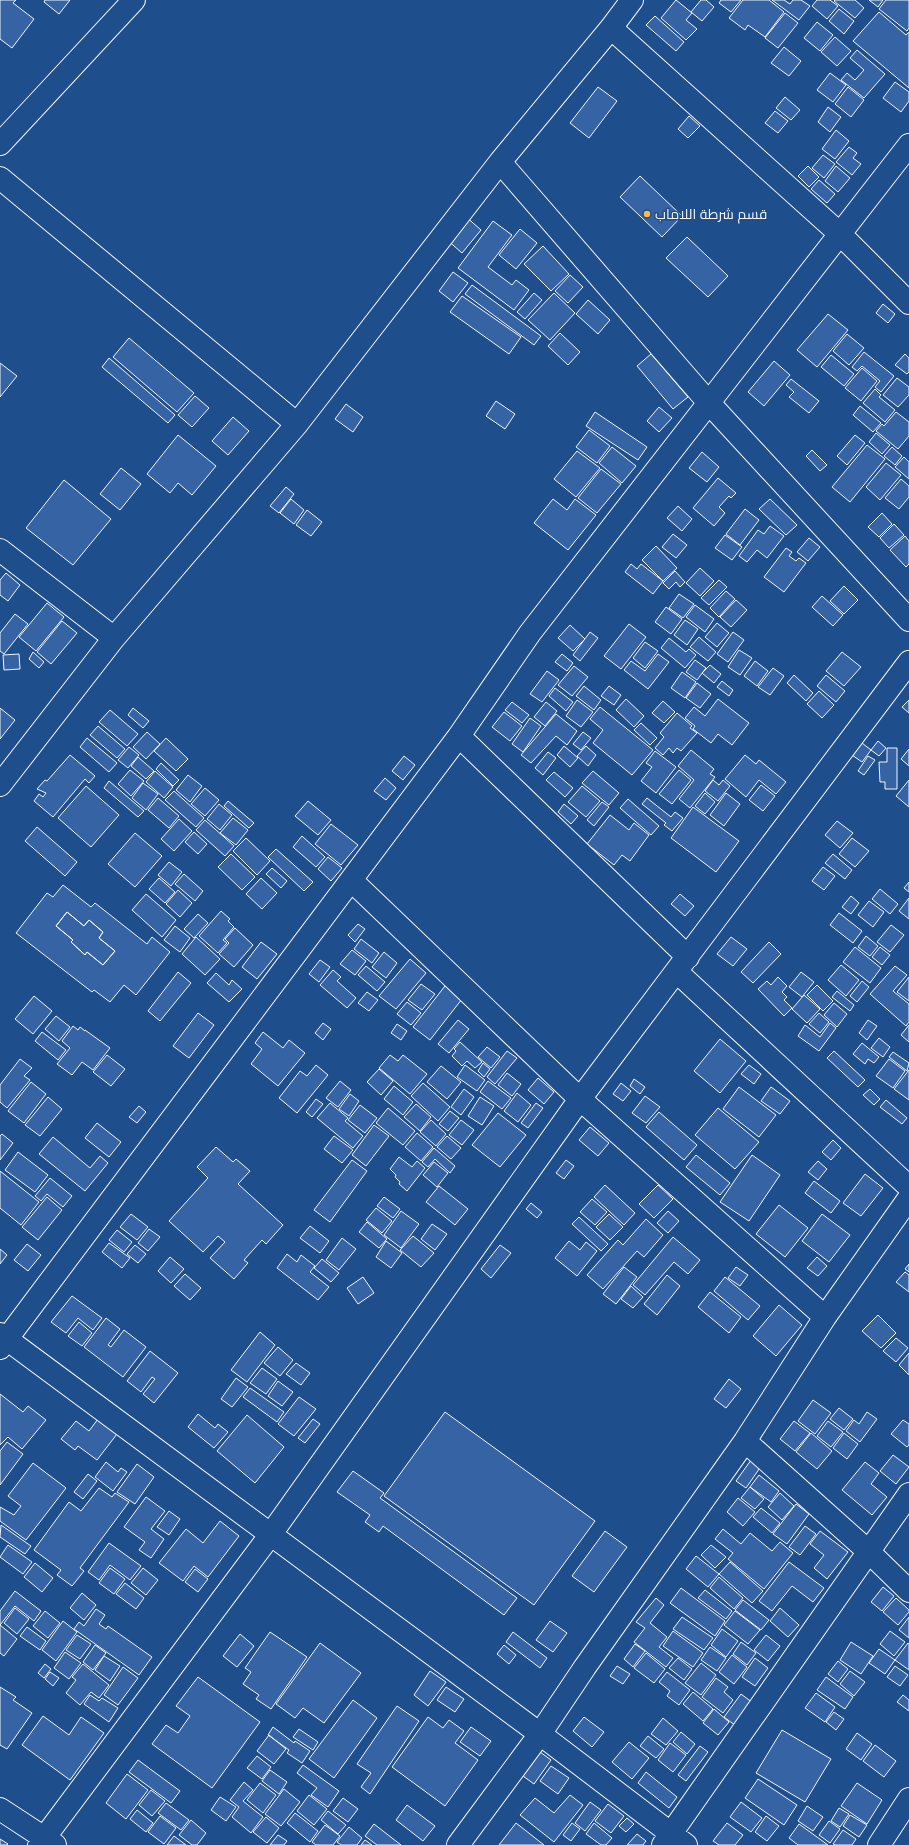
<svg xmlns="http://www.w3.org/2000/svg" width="909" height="1845" viewBox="0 0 909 1845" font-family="Montserrat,Cairo,sans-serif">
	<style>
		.building { fill: #3563a3; stroke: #f2f6ff; fill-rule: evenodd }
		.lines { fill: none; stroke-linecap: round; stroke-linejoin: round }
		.minor-casing { stroke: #f2f6ff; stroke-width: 24 }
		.minor { stroke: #1f4e8c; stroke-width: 22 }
		.poi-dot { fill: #ffb74d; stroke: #1f4e8c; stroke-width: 1.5 }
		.labels { text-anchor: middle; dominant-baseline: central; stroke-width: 3; stroke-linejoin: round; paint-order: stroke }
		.poi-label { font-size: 14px; fill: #f2f6ff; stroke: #1f4e8c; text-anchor: start }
	</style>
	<rect width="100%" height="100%" fill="#1f4e8c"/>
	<path class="building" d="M0,0h16l-3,3 21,16 -22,29 -12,-9z
		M45,0h25l-11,14 -15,-12z
		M676,0l16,13 -6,7 11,9 -11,11 -25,-22z
		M701,0h5l8,7 -12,14 -11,-9z
		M721,0h20l-10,12 -12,-9z
		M743,0h26l15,12 -19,25 -17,-12 -3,5 -16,-12z
		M772,0h12l6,4 3,-4h8l9,6 -11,14z
		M817,0h13l8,6 -11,13 -15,-13z
		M835,0h20l9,8 -9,10 -21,-17z
		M869,0h14l-5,7z
		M886,0h23v28l-2,3 -28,-22z
		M839,9l15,12 -10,13 -15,-13z
		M879,12l27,23 3,-3v56l-56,-47z
		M785,13l13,10 -20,25 -13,-10z
		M655,16l29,26 -8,9 -30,-26z
		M817,22l16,13 -13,16 -16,-13z
		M835,37l16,14 -14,15 -16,-14z
		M784,47l17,14 -12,15 -18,-13z
		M857,50l28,24 -21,24 -23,-18 6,-7 8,7 9,-10 -14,-12z
		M830,73l16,12 -13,17 -16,-12z
		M895,82l14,10v9l-8,11 -18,-14z
		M598,87l19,14 -28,37 -19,-15z
		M848,87l16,13 -13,17 -16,-13z
		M785,97l15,13 -9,10 -15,-12z
		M828,107l13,10 -11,15 -12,-10z
		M775,111l13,10 -10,12 -13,-10z
		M689,116l11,10 -12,12 -10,-9z
		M836,130l13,11 -14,18 -13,-10z
		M849,147l8,6 -4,5 8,6 -9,11 -16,-13z
		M823,155l12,9 -11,14 -12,-10z
		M808,166l11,11 -10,10 -11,-11z
		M836,166l14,12 -12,14 -13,-11z
		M640,176l42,40 -20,21 -42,-40z
		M819,180l16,14 -8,9 -16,-14z
		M464,215l17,15 -19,23 -17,-15z
		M493,221l19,14 -24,32 24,18 4,-5 13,10 -15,20 -56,-42z
		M520,229l17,14 -21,26 -17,-14z
		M687,237l41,39 -20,21 -42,-39z
		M543,246l26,28 -18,17 -27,-27z
		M453,272l15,11 -15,19 -14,-11z
		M570,275l13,12 -15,16 -13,-12z
		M472,285l69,51 -7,9 -69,-51z
		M534,293l8,7 -17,19 -8,-7z
		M554,293l21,20 -25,27 -22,-20z
		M462,296l59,41 -12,17 -59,-42z
		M588,300l22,20 -12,14 -22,-20z
		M883,304l12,10 -7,9 -12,-10z
		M828,314l20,16 -31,37 -20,-17z
		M560,333l20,19 -12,13 -20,-19z
		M847,334l17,14 -15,17 -16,-14z
		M129,338l65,55 -17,19 -64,-55z
		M864,352l30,24 -13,16 -6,-5 5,-6 -18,-15 -5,5 -5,-4z
		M651,354l37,43 -15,12 -36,-43z
		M905,354l4,4v14l-2,2 -12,-9z
		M831,355l23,19 -10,12 -23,-19z
		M109,358l66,57 -7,8 -66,-56z
		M774,361l16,14 -26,31 -16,-14z
		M0,363l17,13 -17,21z
		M862,368l15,13 -16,20 -16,-13z
		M897,378l12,9v8l-11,12 -15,-12z
		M791,379l28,22 -10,12 -20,-16 5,-5 -8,-7z
		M875,389l6,6 -2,2 16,13 -10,12 -22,-19z
		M195,396l14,12 -17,19 -14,-12z
		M496,401l19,13 -10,15 -19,-13z
		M346,404l17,13 -10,15 -18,-13z
		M860,406l21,17 -8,9 -20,-17z
		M659,407l13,11 -13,14 -12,-11z
		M595,412l52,35 -9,13 -52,-34z
		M896,412l13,10v14l-11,13 -22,-18 6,-7 2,2z
		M233,417l16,14 -21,24 -16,-14z
		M589,430l21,16 -13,17 -21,-16z
		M876,433l14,12 -8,9 -13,-12z
		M178,435l38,31 -24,29 -14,-12 -8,10 -23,-19z
		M855,435l10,8 -18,22 -10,-9z
		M867,445l18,14 -35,43 -18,-15z
		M612,447l24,19 -14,17 -23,-20z
		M892,447l10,9 -7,9 -11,-9z
		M812,450l15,15 -7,6 -14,-15z
		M577,451l23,17 -24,29 -22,-18z
		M702,452l17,15 -12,15 -18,-14z
		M904,457l5,5v17l-14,-12z
		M886,463l15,12 -21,25 -14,-13z
		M121,468l20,16 -21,26 -20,-16z
		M601,469l20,15 -24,29 -19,-15z
		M718,478l18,15 -5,5 -2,-2 -10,11 6,6 -11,13 -21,-18z
		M901,479l8,7v11l-10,12 -14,-11z
		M64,480l47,39 -38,46 -47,-37z
		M286,487l8,7 -15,19 -9,-7z
		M291,499l13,11 -10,14 -14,-11z
		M553,499l14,11 8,-11 21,16 -28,35 -34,-27z
		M770,499l27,26 -11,10 -27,-26z
		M678,506l14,13 -10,12 -15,-13z
		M745,509l14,11 -19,25 -14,-11z
		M307,510l15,12 -11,14 -15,-11z
		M882,513l10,11 -13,13 -11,-10z
		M894,524l10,11 -15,13 -9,-10z
		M770,526l14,10 -17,22 -10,-8 -10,12 -8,-6 19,-26 6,4z
		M673,534l14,11 -11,13 -14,-11z
		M725,535l17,12 -10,13 -17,-12z
		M905,536l4,5v23l-3,3 -16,-17z
		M809,538l11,9 -12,14 -11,-9z
		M656,546l21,22 -14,13 -21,-21z
		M786,548l6,4 -3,4 7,5 3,-3 7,5 -22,29 -20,-15z
		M631,564l6,5 4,-5 22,17 -10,13 -28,-22z
		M700,568l14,13 -14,15 -14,-13z
		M675,571l10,11 -5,5 -4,-5 -7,7 -6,-6z
		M6,573l14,12 -12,16 -8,-6v-15z
		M719,580l8,7 -18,18 -8,-7z
		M844,586l14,14 -14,14 -14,-13z
		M726,591l9,8 -16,18 -9,-9z
		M679,594l15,10 -11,14 -14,-10z
		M822,596l21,19 -10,11 -21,-19z
		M736,600l11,10 -16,17 -11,-10z
		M47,603l17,14 -28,34 -17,-14z
		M695,605l19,14 -9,13 -19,-15z
		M666,607l16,12 -11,15 -16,-12z
		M15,614l13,10 -24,30 -4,-3v-18z
		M685,620l13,9 -11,16 -13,-10z
		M62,621l15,12 -26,31 -14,-12z
		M717,623l12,10 -12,14 -12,-10z
		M629,624l17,13 -25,32 -17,-13z
		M570,625l15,14 -12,12 -15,-13z
		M590,632l8,6 -18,23 -7,-6z
		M733,632l11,8 -16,22 -11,-8z
		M699,637l17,15 -8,9 -18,-14z
		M669,638l17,14 3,-3 7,6 -11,13 -24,-20z
		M645,642l13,9 -13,17 -12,-10z
		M739,650l13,8 -12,17 -12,-8z
		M33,652l11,10 -5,6 -10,-9z
		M842,652l19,15 -17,19 -18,-15z
		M19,654l1,15 -16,1 -1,-15z
		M562,654l11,9 -6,8 -12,-9z
		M658,654l11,8 -21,27 -24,-19 7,-9 14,10z
		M695,660l11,8 -9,12 -11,-8z
		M755,661l13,10 -11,15 -13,-10z
		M710,665l11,9 -7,9 -12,-10z
		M574,666l14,11 -16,19 -14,-11z
		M773,668l11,8 -14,19 -12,-8z
		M547,671l12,9 -17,22 -12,-8z
		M682,672l14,10 -11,16 -14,-10z
		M794,675l19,18 -7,8 -19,-18z
		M826,675l19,16 -9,11 -19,-16z
		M722,681l11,9 -4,6 -12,-9z
		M697,683l14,11 -11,14 -14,-10z
		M584,686l17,14 -7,10 -18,-14z
		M609,686l12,9 -7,10 -13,-9z
		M555,688l18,14 -7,9 -17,-15z
		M819,691l15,14 -12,13 -15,-14z
		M626,699l18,17 -10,11 -18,-17z
		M718,699l31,24 -17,22 -14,-11 -7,9 -18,-14 2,-3 -10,-8 9,-11 11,9z
		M577,700l16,12 -12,15 -15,-11z
		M909,700v13l-7,-6z
		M663,701l12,11 -11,11 -12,-10z
		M512,702l17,13 -7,8 -17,-13z
		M546,702l11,9 -12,15 -11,-9z
		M600,707l53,43 -21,25 -39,-32 10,-13 -13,-11z
		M0,708l15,12 -15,19z
		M133,708l16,13 -6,7 -15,-13z
		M110,710l28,24 -11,12 -28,-24z
		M504,712l18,14 -12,15 -18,-14z
		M677,713l15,13 -2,2 7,5 -16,18 -4,-3 -4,5 -4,-5 -6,7 -8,-7 9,-11 -4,-4z
		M556,714l21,17 -10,14 -11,-9 -25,27 -10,-8z
		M530,718l11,8 -18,26 -11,-8z
		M641,723l16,15 -7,7 -16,-15z
		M98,726l27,23 -8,9 -27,-23z
		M147,732l13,12 -14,15 -13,-12z
		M583,732l8,6 -10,12 -8,-6z
		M87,738l30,25 -8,9 -29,-25z
		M166,738l22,21 -12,12 -22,-20z
		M878,741l8,7 -7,8 -8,-6z
		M862,743l9,7 -9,12 -10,-7z
		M564,746l14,12 -8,9 -13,-12z
		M586,746l10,9 -8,11 -11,-10z
		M129,747l10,8 -11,13 -10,-8z
		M887,748h10v41h-12v-7h-5l-1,-20h8z
		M909,749v17l-8,-7z
		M691,750l23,19 -4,5 5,3 -25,31 -11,-9 15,-19 -16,-14z
		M655,751l21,16 -20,26 -15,-12 11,-14 -6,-4z
		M548,752l8,6 -13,17 -8,-7z
		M70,755l25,21 -6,7 -4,-4 -32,38 -19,-16 5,-7 4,3 3,-4 -9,-4 8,-9 2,1z
		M745,755l11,9 3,-4 27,22 -10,12 -17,-14 -13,17 -21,-18z
		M404,756l11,9 -12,15 -11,-9z
		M868,756l7,4 -11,15 -6,-4z
		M138,757l16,14 -8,8 -15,-13z
		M161,763l18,17 -6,6 -17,-17z
		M130,770l14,11 -13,15 -13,-12z
		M679,770l12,10 -19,24 -13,-10z
		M155,771l18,16 -9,11 -18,-16z
		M593,771l26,22 -10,12 -27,-22z
		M554,772l19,16 -8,9 -19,-17z
		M188,775l14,11 -12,16 -14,-12z
		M385,778l11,10 -10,12 -12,-9z
		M713,780l6,5 4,-5 7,6 -12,15 -13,-10z
		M909,780v27l-13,-11z
		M109,781l35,30 -6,6 -34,-29z
		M143,783l15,11 -12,16 -14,-12z
		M761,785l14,11 -12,15 -14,-11z
		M86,786l33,29 -28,32 -33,-29z
		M582,786l18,15 -14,16 -18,-15z
		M205,788l14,12 -14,16 -14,-12z
		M174,791l30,27 -8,9 -31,-27z
		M705,793l10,9 -10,12 -10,-8z
		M726,793l14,11 -16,22 -14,-11z
		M158,798l21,18 -10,12 -21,-18z
		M647,798l24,19 4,-5 8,6 -11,13 -8,-6 2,-2 -24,-19z
		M628,799l31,27 -8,9 -31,-27z
		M228,801l26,22 -5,5 -25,-22z
		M308,801l23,19 -13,15 -23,-19z
		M602,802l7,5 -15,19 -7,-6z
		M219,804l13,11 -12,15 -13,-11z
		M564,804l14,12 -7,8 -13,-12z
		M693,807l46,34 -23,31 -45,-34z
		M610,815l19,15 5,-7 15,12 -19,26 -8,-6 -8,10 -27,-21z
		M233,818l15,12 -12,15 -16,-12z
		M179,819l13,12 -18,20 -13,-12z
		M205,820l29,26 -9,10 -29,-26z
		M837,821l16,12 -13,15 -15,-13z
		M331,824l27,21 -17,20 -26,-21z
		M37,827l40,35 -12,14 -40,-35z
		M194,832l13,12 -9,10 -13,-12z
		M135,833l27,23 -27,31 -27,-23z
		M302,836l23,21 -9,10 -23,-20z
		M246,838l24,23 -13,14 -24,-24z
		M852,838l17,13 -14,16 -16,-13z
		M276,849l37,33 -9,9 -36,-34z
		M231,854l24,23 -13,13 -24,-23z
		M833,854l19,16 -7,9 -20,-16z
		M328,857l14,11 -11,13 -13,-12z
		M169,862l13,10 -11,14 -13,-11z
		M823,867l12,9 -11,14 -12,-9z
		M272,868l15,13 -6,7 -15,-14z
		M184,874l19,17 -8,10 -20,-17z
		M159,878l16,14 -10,11 -16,-14z
		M261,878l16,15 -15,16 -16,-15z
		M909,882v10l-5,-4z
		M63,885l28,22 4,-4 52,41 5,-7 18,15 -34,43 -12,-10 -14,17 -16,-12 -2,2 -76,-59 31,-40 6,4zM67,912l17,14 5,-6 14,12 -4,6 16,13 -12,14 -16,-13 -2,3 -14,-13 2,-2 -17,-14z
		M880,889l18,15 -8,10 -18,-15z
		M178,890l14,13 -12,14 -14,-13z
		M146,894l30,26 -14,17 -30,-27z
		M680,894l14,12 -9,10 -14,-12z
		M851,896l8,7 -8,11 -9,-7z
		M909,898v21l-10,-8z
		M869,901l15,11 -11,15 -15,-12z
		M221,911l9,8 -2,2 6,6 -11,13 4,3 -9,10 -19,-17z
		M67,912l17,14 5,-6 14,12 -4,6 16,13 -12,14 -16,-13 -2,3 -14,-13 2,-2 -17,-14z
		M839,913l23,18 -9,12 -23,-18z
		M198,914l10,9 -14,15 -10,-9z
		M358,924l7,5 -10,13 -7,-7z
		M891,925l13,10 -14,17 -13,-10z
		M175,926l15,12 -10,14 -16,-12z
		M235,928l18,17 -19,22 -15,-13 10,-11 -4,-4z
		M866,936l12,10 -8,10 -12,-9z
		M196,937l24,22 -15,16 -23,-21z
		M731,937l16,12 -14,17 -16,-12z
		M361,939l18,14 -7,10 -18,-14z
		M261,942l16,12 -20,25 -15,-12z
		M769,942l12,12 -28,29 -12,-11z
		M855,947l26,21 -11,15 -27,-21z
		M880,947l10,8 -8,10 -10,-8z
		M352,950l14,11 -11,14 -15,-11z
		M384,952l13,11 -11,15 -14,-11z
		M410,959l16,14 -30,36 -17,-13z
		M320,960l10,7 -11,15 -10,-8z
		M841,965l18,15 -13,16 -18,-16z
		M366,966l19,16 -8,9 -19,-16z
		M895,966l12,9 -14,16 16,13v18l-3,4 -36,-32z
		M333,970l8,7 -4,4 19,17 -9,10 -27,-23z
		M178,972l13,11 -31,38 -12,-10z
		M801,972l13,10 -12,15 -13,-10z
		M216,973l13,12 3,-5 10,9 -13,13 -22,-19z
		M778,977l9,9 -5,6 5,5 -3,3 8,8 -8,8 -26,-27 9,-8 4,4z
		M909,977v24l-12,-9z
		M862,981l7,6 -12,15 -7,-6z
		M421,984l14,10 -13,16 -14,-10z
		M817,985l16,16 -10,10 -16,-16z
		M445,986l17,13 -32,41 -17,-13z
		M837,991l17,14 -4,6 -18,-14z
		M367,992l11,8 -9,11 -11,-8z
		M804,995l16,14 -13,14 -15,-14z
		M34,996l18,15 -19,23 -18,-15z
		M407,1002l14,11 -10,12 -14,-11z
		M834,1003l13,11 -10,13 -13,-12z
		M198,1013l16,12 -25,33 -16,-12z
		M819,1013l10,9 -9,11 -11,-9z
		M56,1016l14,11 -11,14 -14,-12z
		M458,1020l11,9 -20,24 -11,-9z
		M868,1020l9,6 -10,14 -8,-7z
		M323,1023l8,6 -8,11 -8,-7z
		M830,1023l6,5 -17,23 -21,-15 7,-11 15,12z
		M397,1024l10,7 -6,9 -10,-7z
		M909,1025v17l-8,-7z
		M73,1026l5,4 2,-3 5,4v-1l25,18 -17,22 -11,-8 -10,13 -15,-11 13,-16 -8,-7z
		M42,1032l24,18 -8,10 -23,-19z
		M263,1032l20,16 6,-8 16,13 -27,33 -27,-22 11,-15 -7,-6z
		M879,1038l11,9 -7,10 -12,-9z
		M720,1039l26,22 -26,32 -26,-22z
		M460,1042l22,20 -7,6 -8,-7 -5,5 -10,-10 4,-5 -2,-2z
		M862,1043l17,14 -5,6 -6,-4 -3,5 -12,-10z
		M487,1047l13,10 -9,11 -13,-11z
		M507,1051l10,7 -22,26 -8,-7z
		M834,1051l31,29 -7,7 -31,-29z
		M893,1052l16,11 -2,8 -18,-14z
		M107,1055l18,14 -14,17 -18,-14z
		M390,1055l8,6 5,-6 24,19 -17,20 -31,-26z
		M20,1059l12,9 -8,8 6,4 -23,28 -7,-6v-17z
		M889,1059l16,12 -12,17 -17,-12z
		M483,1063l7,6 -6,8 -6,-6z
		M316,1065l12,10 -31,38 -18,-15 21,-27 7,5z
		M465,1065l20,15 -8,11 -20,-14z
		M749,1065l12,9 -7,10 -13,-10z
		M441,1066l20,16 -14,17 -20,-17z
		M379,1069l14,12 -12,14 -14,-13z
		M909,1070v30l-15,-11z
		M507,1073l14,11 -9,12 -14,-11z
		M538,1078l16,14 -10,12 -16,-14z
		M634,1079l11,8 -5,7 -10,-8z
		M340,1081l11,9 -13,17 -12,-9z
		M488,1081l23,17 -9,11 -22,-17z
		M31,1082l15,12 -22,29 -16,-12z
		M423,1083l27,24 -12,14 -27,-25z
		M621,1083l10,8 -8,10 -10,-7z
		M394,1086l19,16 -10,13 -19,-16z
		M739,1087l37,28 -17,22 -36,-28z
		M771,1087l19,14 -10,13 -19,-13z
		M464,1089l10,8 -13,18 -10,-8z
		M870,1089l10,10 -6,6 -11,-10z
		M517,1093l14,12 -13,17 -14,-11z
		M350,1094l9,7 -10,15 -10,-7z
		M645,1096l15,11 -14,16 -14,-10z
		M48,1097l14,12 -22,27 -15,-11z
		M480,1097l14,9 -12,19 -14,-9z
		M316,1099l7,5 -11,13 -6,-5z
		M886,1100l21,18 -5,6 -22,-17z
		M330,1103l18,15 -3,3 18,15 -10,12 -36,-30z
		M536,1103l7,5 -15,20 -7,-5z
		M416,1104l15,13 -11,14 -16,-14z
		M360,1105l17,13 -12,15 -17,-13z
		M139,1106l7,6 -9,11 -8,-6z
		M388,1108l27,23 -12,14 -27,-22z
		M718,1108l41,34 -24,27 -40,-34z
		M450,1111l9,7 -11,13 -9,-7z
		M659,1112l38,33 -13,15 -38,-33z
		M498,1113l28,22 -26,32 -28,-22z
		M431,1120l15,14 -10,12 -16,-14z
		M461,1120l13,10 -12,15 -13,-10z
		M97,1123l24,19 -12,15 -24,-19z
		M374,1125l15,11 -23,30 -14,-11z
		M590,1127l19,16 -11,13 -19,-16z
		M417,1133l16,14 -12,14 -16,-14z
		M2,1134l11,9 -13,17v-24z
		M334,1136l19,14 -11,13 -18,-14z
		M447,1136l14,12 -10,11 -14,-12z
		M53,1137l37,31 10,-12 8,7 -23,28 -46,-37z
		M833,1140l8,8 -10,12 -9,-8z
		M216,1147l17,15 3,-3 14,12 -12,13 45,41 -17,19 -4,-4 -18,20 4,3 -14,16 -24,-21 15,-16 -7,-6 -15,16 -34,-31 39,-43 -11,-11z
		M434,1148l21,18 -5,7 -15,-14 -7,8 -6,-5z
		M18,1152l30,23 -13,17 -30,-22z
		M696,1155l34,28 -10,12 -34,-28z
		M752,1155l28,20 -31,46 -29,-19z
		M399,1157l13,10 5,-6 8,7 -18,23 -8,-7 1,-2 -5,-5 1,-2 -6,-6z
		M352,1160l15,11 -37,51 -16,-12z
		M566,1160l8,6 -10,13 -8,-6z
		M818,1161l9,8 -9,11 -10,-8z
		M434,1162l14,11 -11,14 -14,-12z
		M0,1171l39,31 -18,23 -21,-17z
		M865,1174l18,14 -22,28 -18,-13z
		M50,1178l22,18 -9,11 -16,-13 -6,7 -6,-5z
		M814,1181l26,20 -9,12 -26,-20z
		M605,1185l30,28 -11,12 -30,-28z
		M658,1185l15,14 -19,19 -15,-14z
		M439,1186l29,23 -13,16 -29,-23z
		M47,1197l15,13 -24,30 -16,-13z
		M384,1197l16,12 -7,9 -16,-12z
		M592,1199l15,13 -12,13 -15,-13z
		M531,1203l11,9 -5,6 -11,-9z
		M779,1205l29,23 -23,29 -29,-23z
		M376,1208l16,13 -10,12 -16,-13z
		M401,1211l18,13 -18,24 -17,-13z
		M668,1211l11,10 -11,12 -11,-10z
		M131,1214l17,13 -11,13 -17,-13z
		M609,1214l14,13 -13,13 -14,-13z
		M822,1214l28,21 -21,27 -27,-21z
		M579,1217l29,27 -7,7 -29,-27z
		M646,1219l17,16 -19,22 -7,-6 -34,38 -16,-14 31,-35 5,5z
		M367,1222l20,17 -8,9 -20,-16z
		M432,1224l15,10 -12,16 -14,-11z
		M310,1226l19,15 -9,12 -20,-15z
		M149,1229l11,8 -12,14 -10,-8z
		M117,1230l15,12 -8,10 -15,-12z
		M413,1236l21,17 -13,14 -21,-17z
		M673,1237l27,23 -12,14 -14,-12 -29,33 -12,-10z
		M342,1238l14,11 -17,21 -13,-10z
		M386,1241l16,12 -11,15 -15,-11z
		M569,1241l11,9 6,-8 11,9 -20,25 -22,-18z
		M109,1243l21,15 -8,10 -20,-16z
		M27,1244l14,11 -13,16 -14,-11z
		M135,1245l11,9 -8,9 -11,-9z
		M500,1245l11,8 -20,25 -10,-9z
		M0,1249l7,6 -7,9z
		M287,1254l10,8 4,-7 14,11 -5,6 19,15 -11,13 -41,-32z
		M170,1257l14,12 -13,14 -13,-12z
		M817,1257l10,9 -9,10 -11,-8z
		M322,1259l17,14 -8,9 -17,-14z
		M909,1264v8l-4,-3z
		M624,1267l13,10 -21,27 -13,-10z
		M736,1267l12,8 -8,11 -12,-8z
		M905,1272l4,3v17l-13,-10z
		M185,1274l16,14 -11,12 -16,-14z
		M667,1275l13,11 -23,29 -13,-11z
		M363,1277l11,16 -16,11 -11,-16z
		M725,1277l35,29 -12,14 -34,-29z
		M631,1286l12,11 -10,11 -12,-9z
		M710,1292l31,25 -12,16 -31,-26z
		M72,1296l30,22 -9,12 -15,-12 -12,15 -15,-11z
		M779,1305l23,20 -26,31 -23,-20z
		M878,1315l18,18 -15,15 -19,-17z
		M106,1318l14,11 -12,16 3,2 13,-17 22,17 -23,30 -39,-30z
		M79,1322l13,11 -10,13 -14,-10z
		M260,1332l15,13 -28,37 -16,-12z
		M896,1338l12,10 -12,14 -13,-11z
		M278,1347l15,13 -13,16 -16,-13z
		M150,1351l28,22 -24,30 -11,-9 12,-15 -3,-2 -11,15 -14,-11z
		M909,1353v22l-10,-10z
		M296,1363l14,10 -9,12 -15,-11z
		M262,1368l15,11 -11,15 -16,-11z
		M236,1378l12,9 -16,20 -11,-8z
		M729,1379l12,10 -15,19 -12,-9z
		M278,1381l15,11 -11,14 -14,-10z
		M250,1388l34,24 -7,10 -34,-25z
		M0,1394l23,18 5,-6 18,14 -24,29 -14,-12 -8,8z
		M299,1397l17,12 -22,27 -16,-12z
		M813,1400l18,13 -16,21 -17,-13z
		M839,1408l14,11 -9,11 -14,-11z
		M445,1412l150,109 -61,84 -150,-109z
		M867,1412l10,7 -17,23 -14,-11 8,-11 5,4z
		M198,1414l17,14 3,-4 10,8 -14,16 -26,-21z
		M247,1415l37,32 -29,36 -38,-32z
		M98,1419l19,15 -20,26 -19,-14 -3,4 -14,-11 15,-18 13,10z
		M313,1419l7,5 -15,19 -7,-5z
		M903,1420l6,4v21l-2,2 -16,-13z
		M794,1421l16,12 -15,18 -15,-12z
		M828,1421l15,11 -12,15 -14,-11z
		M811,1433l21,18 -15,18 -21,-17z
		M844,1433l14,11 -11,15 -14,-11z
		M7,1442l16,12 -23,31v-34z
		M893,1455l16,12 -13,17 -16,-13z
		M754,1456l10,6 -18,26 -10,-7z
		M106,1462l12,10 3,-4 6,4 -14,19 -18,-14z
		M865,1462l14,11 -8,11 16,13 -15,18 -30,-25z
		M33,1463l33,25 -40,52 -26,-19v-14l14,8 7,-9 -13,-10z
		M137,1464l17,13 -19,27 -18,-12z
		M353,1471l31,22 -4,5 137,100 -13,17 -121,-89 -4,6 -14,-10 5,-7 -33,-23z
		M88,1474l9,7 -14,18 -9,-7z
		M759,1475l20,16 -8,11 -21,-15z
		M750,1487l14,12 -9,10 -14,-11z
		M99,1488l13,9 3,-4 14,9 -49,66 4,3 -12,15 -15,-11 4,-5 -27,-20 35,-48 12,9z
		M780,1493l14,13 -12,14 -14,-13z
		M146,1497l19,14 -14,18 13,10 -13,19 -12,-8 6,-8 -21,-15z
		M738,1498l17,14 -12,14 -16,-14z
		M796,1504l13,10 -22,30 -14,-10z
		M761,1508l19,15 -8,10 -19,-16z
		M169,1511l11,8 -11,16 -12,-8z
		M220,1521l19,15 -31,41 -14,-11 -11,15 -24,-18 27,-34 17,14z
		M1,1525l30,21 -6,8 -25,-17z
		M805,1526l11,8 -16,21 -11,-8z
		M723,1529l18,15 9,-11 22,18 8,-9 13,11 -29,36 -36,-30 5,-6 -18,-14z
		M605,1531l22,16 -33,45 -22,-16z
		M820,1531l28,21 -21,27 -13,-11 10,-13 -14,-11z
		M109,1543l32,23 -11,14 -20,-15 -11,15 -11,-8z
		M8,1545l24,17 -9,12 -23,-17z
		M711,1545l15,12 -11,11 -14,-13z
		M696,1556l23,18 -11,13 -22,-18z
		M730,1562l33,29 -11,12 -33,-29z
		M789,1562l35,26 -11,14 -21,-16 -20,25 -13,-10z
		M35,1563l18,15 -11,14 -18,-15z
		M110,1568l15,11 -11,15 -15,-11z
		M143,1568l15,12 -12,15 -15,-12z
		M195,1569l13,10 -10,13 -13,-10z
		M719,1577l24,21 -9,11 -24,-21z
		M125,1583l19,15 -8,11 -20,-15z
		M883,1587l11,9 -12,15 -11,-9z
		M681,1588l44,33 -10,15 -45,-33z
		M705,1590l27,21 -6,8 -28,-21z
		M15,1591l26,20 -7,10 -19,-15 -15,19 17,14 -13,17 -4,-3v-42z
		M82,1593l14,12 -12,15 -14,-12z
		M656,1598l8,7 -14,18 17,14 -8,10 14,11 -7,9 -32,-25 11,-14 -9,-6z
		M896,1598l13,12v2l-11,13 -15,-13z
		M743,1600l26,20 -8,10 -26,-20z
		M15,1608l14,11 -12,15 -13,-11z
		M780,1608l19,17 -11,12 -18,-16z
		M96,1609l9,6 -6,9 7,5 2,-3 44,31 -13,18 -65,-46 5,-7 5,4z
		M45,1611l15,12 -12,15 -15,-12z
		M735,1611l25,19 -12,14 -24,-19z
		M682,1617l31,21 -9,12 -31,-21z
		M909,1617v21l-10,-8z
		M63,1621l14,11 -21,29 -14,-11z
		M550,1621l17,12 -14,19 -17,-12z
		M27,1627l19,14 -6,9 -20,-14z
		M722,1629l16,12 -12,16 -15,-12z
		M673,1631l30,22 -10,14 -30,-21z
		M890,1631l15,11 -11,14 -14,-12z
		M270,1632l37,25 -36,52 -15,-10 3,-4 -16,-11 8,-12 -6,-4z
		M513,1632l34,26 -7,10 -34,-26z
		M240,1634l14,12 -17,21 -14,-11z
		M77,1635l14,9 -11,15 -14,-9z
		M766,1635l14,11 -12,15 -14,-11z
		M741,1642l15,11 -9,12 -14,-11z
		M851,1642l22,14 -12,18 -21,-14z
		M320,1643l41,30 -37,50 -21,-15 -8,10 -19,-14z
		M908,1643l1,1v26l-14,-10z
		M635,1644l10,7 -12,16 -9,-8z
		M95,1645l11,8 -13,17 -10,-8z
		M504,1645l12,10 -7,9 -12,-10z
		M710,1647l16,11 -9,13 -16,-11z
		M879,1649l16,11 -10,14 -16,-11z
		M65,1652l16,11 -12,16 -15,-11z
		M646,1653l19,16 -11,14 -20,-15z
		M732,1655l15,12 -13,17 -15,-12z
		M104,1656l16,10 -10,15 -15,-11z
		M678,1658l14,11 -8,11 -15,-12z
		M755,1658l13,10 -13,18 -13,-9z
		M838,1661l10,8 -10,13 -10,-8z
		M701,1663l15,12 -15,20 -16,-12z
		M45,1664l6,5 -7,9 -6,-5z
		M83,1664l26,21 -10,13 -8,-6 -11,13 -14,-12 10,-13 -4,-3z
		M617,1666l13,8 -7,10 -13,-8z
		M895,1666l13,9 -8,11 -13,-9z
		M123,1667l15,11 -20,27 -14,-10z
		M430,1671l16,11 -18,24 -14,-11z
		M850,1671l15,11 -11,14 -14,-12z
		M50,1672l9,6 -6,8 -8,-7z
		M667,1672l23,18 -11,15 -12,-9 3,-5 -11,-9z
		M198,1677l62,45 -48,66 -60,-44 14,-19 12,8 12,-17 -14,-10z
		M826,1677l27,20 -8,12 -28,-19z
		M716,1678l12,9 -4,5 9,8 -10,13 -21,-16z
		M0,1687l16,10 -3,3 19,13 -25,36 -7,-4z
		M446,1687l18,12 -9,13 -18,-12z
		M693,1692l20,17 -10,12 -20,-17z
		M816,1693l19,14 -10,15 -20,-14z
		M741,1694l16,12 -17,23 -16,-12z
		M90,1695l9,6 3,-3 16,10 -9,14 -25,-18z
		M903,1695l6,5v11l-12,-9z
		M353,1700l24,18 -43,60 -25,-19z
		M397,1706l22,15 -49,73 -9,-7 10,-14 -14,-9z
		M714,1709l15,13 -11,13 -15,-12z
		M834,1712l10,7 -8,11 -10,-8z
		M43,1716l26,19 12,-18 23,16 -34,47 -48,-35z
		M428,1717l15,11 6,-8 15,11 -9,12 23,17 -33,46 -53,-39z
		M584,1717l20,15 -12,15 -19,-16z
		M663,1718l15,13 -12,14 -15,-11z
		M273,1727l21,16 1,-2 15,10 -8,12 -15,-10 2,-3 -21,-15z
		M471,1727l20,14 -11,15 -20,-14z
		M299,1729l19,13 -5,8 -20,-13z
		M782,1730l49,29 -26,43 -49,-29z
		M681,1732l14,12 -8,10 -14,-12z
		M857,1733l15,11 -11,16 -15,-11z
		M269,1735l17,14 -12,15 -17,-13z
		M648,1736l16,13 -8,9 -16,-12z
		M629,1742l20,16 -17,21 -20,-17z
		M670,1743l16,12 -13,17 -15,-12z
		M875,1745l21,16 -12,16 -21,-16z
		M700,1746l8,6 -22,29 -8,-6z
		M540,1752l11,8 -17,24 -11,-8z
		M257,1756l14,11 -9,12 -15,-11z
		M138,1760l42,31 -9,12 -42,-31z
		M303,1765l36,26 -11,16 -17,-12 6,-7 -20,-15z
		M551,1766l18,12 -11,16 -18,-13z
		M270,1770l17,12 -8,12 -17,-13z
		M646,1772l31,25 -8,11 -31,-25z
		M127,1774l21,16 -22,29 -20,-16z
		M758,1779l39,26 -13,20 -39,-27z
		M244,1782l9,8 -10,11 20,16 -12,16 -19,-16 7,-10 -9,-7z
		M260,1783l16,12 -13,18 -16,-13z
		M857,1783l25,17 -15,24 -26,-18z
		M284,1789l16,13 -19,24 -16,-12z
		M151,1790l14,11 -13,15 -13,-11z
		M309,1795l18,14 -13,16 -17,-14z
		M570,1795l13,10 -29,37 -34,-27 15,-17 19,15z
		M220,1797l16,10 -10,14 -15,-11z
		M343,1798l15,11 -10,13 -15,-11z
		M590,1802l11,8 -16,21 -10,-8z
		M741,1802l21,16 -11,14 -21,-15z
		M166,1803l23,17 -8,10 -23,-17z
		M608,1804l16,12 -13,17 -16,-12z
		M407,1805l28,21 -12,15 -27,-21z
		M807,1806l16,11 -10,14 -15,-10z
		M839,1808l10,6 -9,13 -9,-6z
		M137,1810l16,13 -7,9 -16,-13z
		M328,1811l18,14 -8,9 -17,-14z
		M295,1813l23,18 -8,11 -23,-19z
		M850,1815l17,10 -8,12 -16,-11z
		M160,1816l16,12 -12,16 -16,-12z
		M766,1816l13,10 -12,15 -12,-9z
		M266,1817l13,11 -12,15 -14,-11z
		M627,1818l7,6 -8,8 -7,-6z
		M191,1820l15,13 -9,12h-5l-13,-10z
		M829,1821l11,8 -10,14 -11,-8z
		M516,1823l28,22h-45z
		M572,1823l8,6 -9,12 -8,-6z
		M594,1823l18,15 -6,7h-5l-15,-11z
		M727,1823l16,12 -8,10h-16l-6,-4z
		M374,1824l27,21h-24l-12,-9z
		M799,1824l29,21h-30l-9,-7z
		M325,1825l15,11 -7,9h-17l-4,-3z
		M349,1827l13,11 -5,7h-16l-4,-3z
		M843,1830l13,9 -4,6h-17l-2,-1z
		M637,1834l9,7 -3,4h-16z
		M278,1835l9,6 -3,4h-14z
		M174,1836l12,9h-19z
		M0,1839l8,5 -1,1h-7z
		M365,1840l7,5h-11z"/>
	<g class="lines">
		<defs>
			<path id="minor" d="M611,28l229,206 69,69
				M0,144l134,-144
				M500,162l209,241 200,217
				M0,178l297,246
				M0,550l114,88
				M459,736l229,221
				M0,785l114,-147 183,-214 203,-262 111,-134 21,-28
				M351,880l229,219 245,218
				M677,972l232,215
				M0,1334l540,400 45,-67 160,-226 80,-124 84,-119
				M0,1348l459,-612 71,-103 379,-488
				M745,1441l123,110 41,40
				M0,1809l55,36
				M39,1845l232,-311 309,-435 329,-437
				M458,1845l82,-111 146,111
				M663,1845l246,-351
				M879,1845l30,-46"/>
		</defs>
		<use href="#minor" class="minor-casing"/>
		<use href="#minor" class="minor"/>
	</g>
	<circle class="poi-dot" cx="647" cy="214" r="4"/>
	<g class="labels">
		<g class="poi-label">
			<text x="655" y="214">قسم شرطة اللاماب</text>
		</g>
	</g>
</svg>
